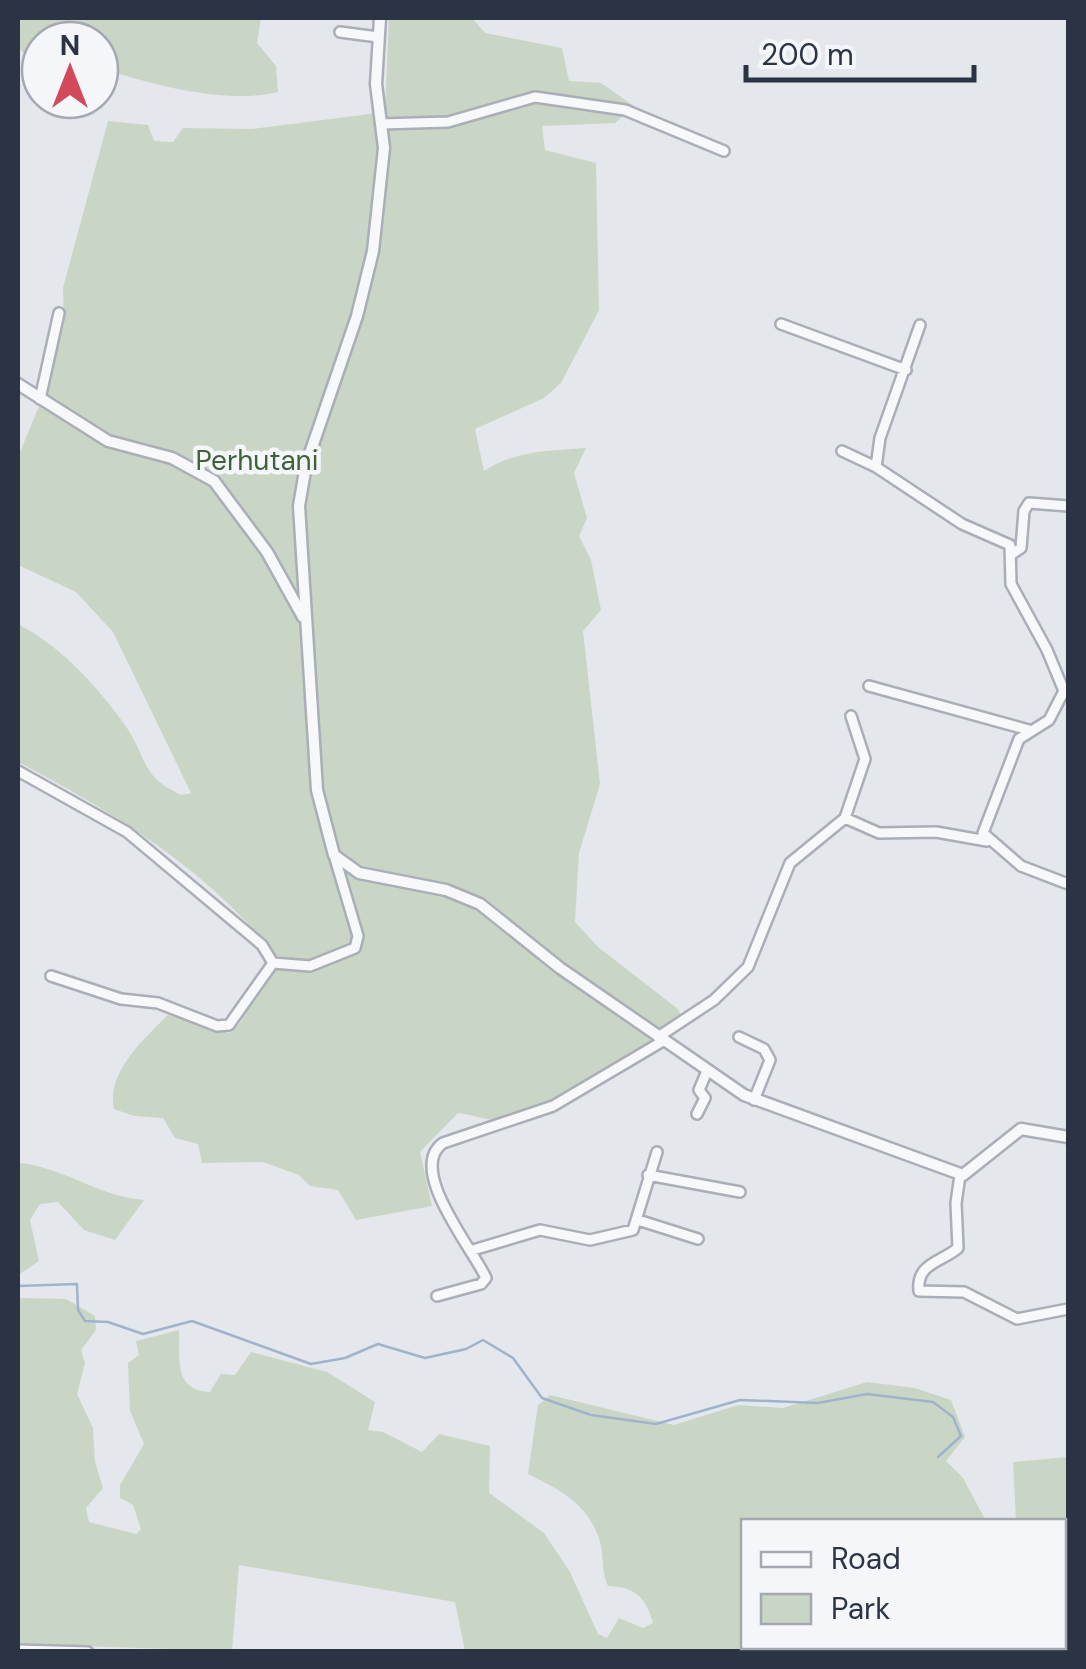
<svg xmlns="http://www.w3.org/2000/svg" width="1086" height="1669" viewBox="0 0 1086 1669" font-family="'DM Sans',sans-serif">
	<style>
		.green { fill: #c9d6c5 }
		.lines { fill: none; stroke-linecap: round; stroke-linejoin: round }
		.stream { stroke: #9fb4cc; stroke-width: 2.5 }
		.minor-casing { stroke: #a9aeb7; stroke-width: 14 }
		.tertiary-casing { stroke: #a9aeb7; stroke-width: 15 }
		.minor { stroke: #f7f8fa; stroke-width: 9 }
		.tertiary { stroke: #f7f8fa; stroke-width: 10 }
		.labels { text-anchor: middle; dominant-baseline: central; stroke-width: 9; stroke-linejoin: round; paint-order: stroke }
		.park-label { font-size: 28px; fill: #3f6138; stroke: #f4f6f9 }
	</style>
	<rect width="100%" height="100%" fill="#e4e7ec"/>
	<path class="green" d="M18,18h243l-4,25 19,23 2,26c-53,13 -127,-8 -178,-24v-28h-60v31l-22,-24z
		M389,18h83l13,15 77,15 7,33 32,2 33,23 -19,17 -73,3 3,24 51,13 3,147 -38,73 -17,15 -69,31 9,42c32,-21 65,-20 102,-23l-12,25 13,45 -8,18 12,24 10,50 -18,21 17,153 -21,69 -4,69 23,25 80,62 4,9c-36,27 -141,103 -185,102 -13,0 -26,-6 -39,-7l-38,39 12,54 -76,14 -18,-30 -28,-4 -11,-11 -36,-13 -61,1 -4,-19 -23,-6 -12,-20 -29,-2 -20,-7c-8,-37 31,-71 54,-94l61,18 11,-10 37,-65c-64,-85 -165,-147 -259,-196v-138c45,24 77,60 107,101 23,33 15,52 57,70l9,-2 -78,-161 -37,-40 -58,-27v-108l31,-75 15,-59 -1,-35 45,-167 40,4 6,16 19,1 10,-14 69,1 118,-15 15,-6z
		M22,1163c47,7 76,33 122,37l-29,40 -31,-10 -26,-28 -18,2 -10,16 9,41 -21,14v-110z
		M21,1298l45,1 29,17 1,14 -15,20 4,13 -8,31 16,34 2,34 8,26 -17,20 3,14 47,12 5,-5 -8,-24 -13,-7v-13l24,-41 -14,-33 -2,-48 11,-8 -3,-14 43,-11c1,29 -6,60 31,62l11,-18 14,1 16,-23 76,20 48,30 -7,28 15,2 39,20 17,-18 51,12 -1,47 55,40 26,39 28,62 9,4 12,-20 24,10 10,-5c-7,-26 -18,-36 -45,-37 -7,-15 -4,-24 -7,-40 -9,-39 -38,-55 -73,-72l10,-69 12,-10 124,30 64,-20 45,3 84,-26 48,6 36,12 14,37 -19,24 17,17 23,43 -242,1v124h320v-124l-48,-1 -3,-59 55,-5v194h-603l-10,-49 -216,-37 -7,86 -214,-7v-344z"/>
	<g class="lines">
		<path class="stream" d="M18,1286l59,-2 1,26 7,11 23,1 35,12 49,-13 119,43 34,-6 33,-14 47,14 41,-9 17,-9 30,18 29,40 49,17 65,9 84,-24 78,3 49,-9 66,8 20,15 8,19 -23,21"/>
		<defs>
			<path id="minor" d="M340,32l38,5
				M381,124l67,-2 87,-25 90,13 99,41
				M781,324l125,46
				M920,325l-40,113 -4,29 86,57 48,21 1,39 36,66 17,41 -15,29 -30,19 -36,94 38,33 47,18
				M40,399l19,-86
				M842,451l34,16
				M1012,554l9,-6 3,-37 5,-8 39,3
				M869,686l160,44
				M18,771l109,61 135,113 11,18
				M845,818l34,15 57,-1 51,9
				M51,976l70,23 37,4 59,23 12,-1 44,-62 37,3 45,-18 3,-12 -24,-81
				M658,1037l56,-37 34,-33 42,-104 55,-45 20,-59 -14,-43
				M739,1037l25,12 6,11 -16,40
				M697,1114l8,-16 -6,-8 8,-19
				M648,1175l92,17
				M960,1175l-4,28 2,45c-16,14 -42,15 -39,43l45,1 53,27 51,-10
				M638,1220l60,19
				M473,1250l67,-20 50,10 43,-10 24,-78
				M437,1296l44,-12 5,-6c-13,-29 -80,-109 -43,-135l110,-37 110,-65
				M18,1650l70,2"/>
			<path id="tertiary" d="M380,18l-4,66 8,64 -11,103 -16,65 -51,149 -7,41 18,284 17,65 25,18 87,17 34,14 80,64 184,127 219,80 58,-46 47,8
				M18,384l90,57 64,17 42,23 53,71 36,65"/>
		</defs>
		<use href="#minor" class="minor-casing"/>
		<use href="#tertiary" class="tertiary-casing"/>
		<use href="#minor" class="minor"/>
		<use href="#tertiary" class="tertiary"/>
	</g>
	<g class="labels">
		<g class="park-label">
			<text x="257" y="460">Perhutani</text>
		</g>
	</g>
	<rect width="1086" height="1669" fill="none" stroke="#2b3445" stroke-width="40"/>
	<rect x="741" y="1519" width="325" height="130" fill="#f4f6f9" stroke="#a4a8b1" stroke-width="2.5"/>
	<rect x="761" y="1552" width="50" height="15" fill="#f7f8fa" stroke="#a4a8b1" stroke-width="2.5"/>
	<text x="831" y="1569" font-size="30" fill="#2b3445">Road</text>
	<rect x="761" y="1594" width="50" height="30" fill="#c9d6c5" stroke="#a4a8b1" stroke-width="2.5"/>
	<text x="831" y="1619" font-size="30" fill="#2b3445">Park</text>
	<g transform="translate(70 70)"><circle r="48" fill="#f4f6f9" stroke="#a4a8b1" stroke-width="2.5"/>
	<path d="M0-8L18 38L0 25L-18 38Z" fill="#d1495b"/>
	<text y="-15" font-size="28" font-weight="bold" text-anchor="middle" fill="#2b3445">N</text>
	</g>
	<path d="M746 65v15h228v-15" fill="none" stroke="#2b3445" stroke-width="5"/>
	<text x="761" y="65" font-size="30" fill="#2b3445" stroke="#f4f6f9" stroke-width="8" paint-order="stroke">200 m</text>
</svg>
